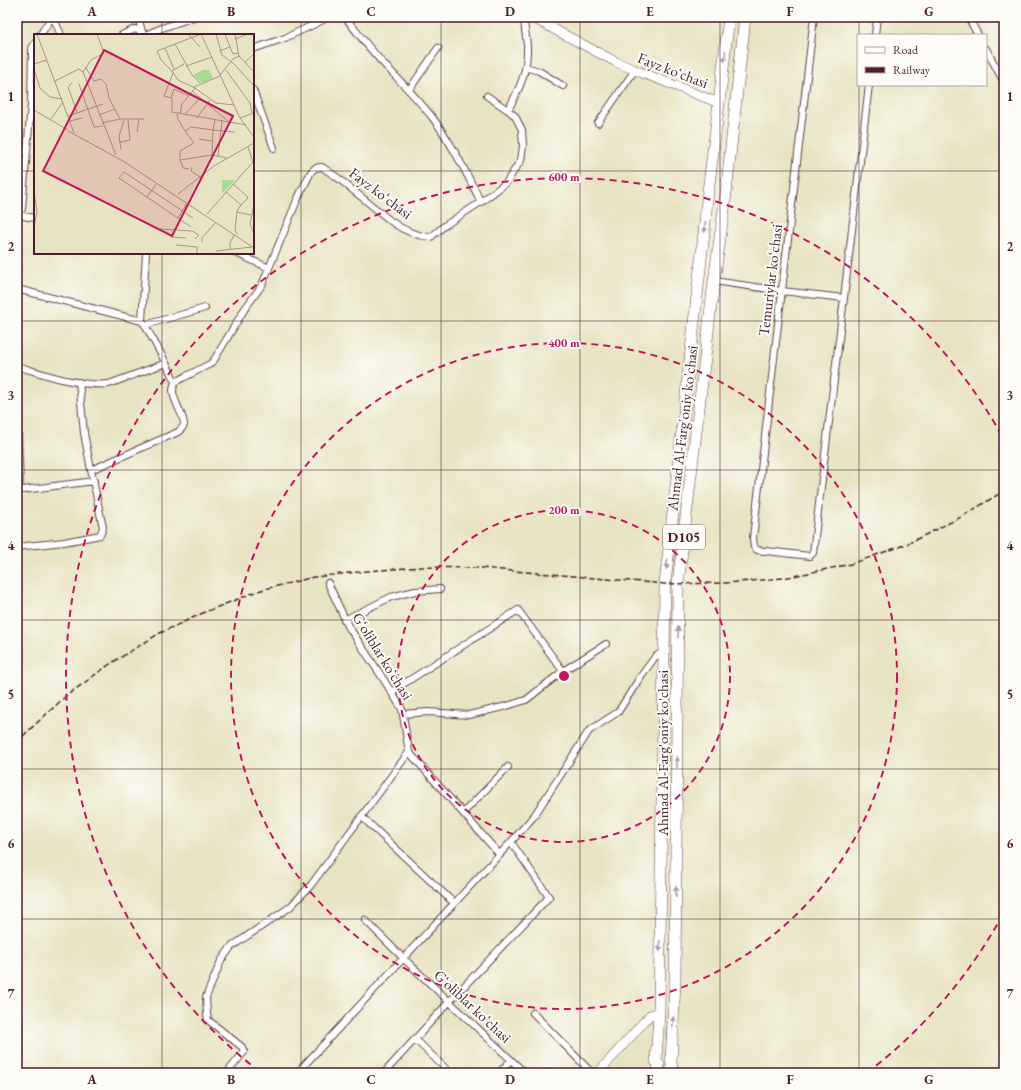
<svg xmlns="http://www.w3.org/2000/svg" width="1021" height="1090" viewBox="0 0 1021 1090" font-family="'EB Garamond',serif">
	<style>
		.green { fill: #a4dd90; stroke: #777e5e }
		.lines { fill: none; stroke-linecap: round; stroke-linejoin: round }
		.street-casing { stroke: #623c42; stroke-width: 8 }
		.secondary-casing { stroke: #623c42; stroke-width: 10 }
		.highway-casing { stroke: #623c42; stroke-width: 12 }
		.street { stroke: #fff; stroke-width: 6 }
		.secondary { stroke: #fff; stroke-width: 9 }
		.highway { stroke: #fff; stroke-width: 11 }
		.rail { stroke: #4a1f2b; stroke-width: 1.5; stroke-dasharray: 6 3; stroke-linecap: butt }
		.oneway { fill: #ae9aa0 }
		.grid { fill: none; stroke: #4a1f2b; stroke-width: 1; stroke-opacity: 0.55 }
		.ring { fill: none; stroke: #c2185b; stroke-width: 2; stroke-dasharray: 7 5 }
		.labels { text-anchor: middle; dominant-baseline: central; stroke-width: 4; stroke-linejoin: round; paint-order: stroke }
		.shield { fill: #fdfcf7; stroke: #806168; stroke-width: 1 }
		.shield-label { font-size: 14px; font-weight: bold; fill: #4a1f2b }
		.street-label { font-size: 15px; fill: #4a1f2b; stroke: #fdfcf7 }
		.inset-road { fill: none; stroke: #a99586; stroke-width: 1 }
		.view { fill: #c2185b; fill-opacity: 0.15; stroke: #c2185b; stroke-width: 2 }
		.inset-edge { fill: none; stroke: #4a1f2b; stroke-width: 2 }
		.centre { fill: #c2185b; stroke: #fdfcf7; stroke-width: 2 }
		.ring-label { font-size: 12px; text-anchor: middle; font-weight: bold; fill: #c2185b; stroke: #fdfcf7; stroke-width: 4; stroke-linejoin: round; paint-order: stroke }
		.neatline { fill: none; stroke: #4a1f2b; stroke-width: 1.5 }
		.grid-label { font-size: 13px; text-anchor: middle; font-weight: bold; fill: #4a1f2b }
	</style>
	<rect width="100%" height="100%" fill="#fdfcf7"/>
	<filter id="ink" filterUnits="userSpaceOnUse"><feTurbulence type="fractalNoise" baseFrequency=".025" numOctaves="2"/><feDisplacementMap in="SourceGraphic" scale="8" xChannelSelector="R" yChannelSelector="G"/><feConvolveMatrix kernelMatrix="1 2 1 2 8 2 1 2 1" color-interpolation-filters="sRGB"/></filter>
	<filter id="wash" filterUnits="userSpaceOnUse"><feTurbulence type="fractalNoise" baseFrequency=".012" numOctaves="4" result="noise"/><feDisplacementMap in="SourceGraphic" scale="16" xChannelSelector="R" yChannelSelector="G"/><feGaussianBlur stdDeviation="0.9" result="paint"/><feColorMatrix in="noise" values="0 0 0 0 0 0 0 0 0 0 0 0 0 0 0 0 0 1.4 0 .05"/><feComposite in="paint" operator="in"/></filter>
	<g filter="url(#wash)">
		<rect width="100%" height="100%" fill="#e8e3c2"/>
		<path class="green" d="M668,1020l1,53h-7l2,-40z"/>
	</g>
	<g filter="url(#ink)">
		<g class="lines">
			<defs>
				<path id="street" d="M53,17l8,18
					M138,17l5,18
					M814,17l-61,521 1,9 3,3 53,6 3,-3 31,-255 25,-213
					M866,17l10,1
					M968,17l10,18
					M40,35l12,-18
					M122,35l13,-6 5,2 3,4
					M145,35l17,-7 32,-11
					M875,35l2,-18
					M253,49l32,-11 30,-14 13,-7
					M986,49l18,33
					M525,67l14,4 24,15
					M253,90l21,58
					M409,90l29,-42
					M487,96l21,14c12,-22 20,-39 19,-65 -1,-9 -3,-19 -3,-28
					M598,123l37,-53
					M481,202l25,-19 15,-23 2,-14 -1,-16 -7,-14 -7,-6
					M17,215l18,3
					M17,216l5,-7 9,-105 1,-56 3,-5
					M146,253l-4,68 3,4 21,38 9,19
					M236,253l33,15 29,-70 13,-26 4,-4 7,-1 16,11 54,44c11,8 24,14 39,15l13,-11 37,-24c-15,-29 -29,-59 -49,-85 -16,-20 -33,-37 -50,-55 -13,-14 -25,-30 -37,-45
					M714,281l68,10 62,7
					M17,289l125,32
					M145,325l60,-17
					M17,366c27,8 63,21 92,18l57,-21
					M79,382l5,51 7,37
					M175,382l35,-18 4,-4 30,-50 18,-25 7,-17
					M17,404l3,84 3,2 71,-9
					M17,547l47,-5 36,-7 3,-7 -12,-58 87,-38c2,-2 5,-4 6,-7 1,-8 -11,-24 -11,-34 0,-3 1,-6 2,-9
					M328,583l20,43 34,51 20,32 7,43 91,103
					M344,620l47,-23 24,-6 25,-2
					M391,692l127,-82 45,61
					M403,714l25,-2 41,3 38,-9 19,-6 37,-29 43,-27
					M463,813l45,-46
					M361,816l93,87
					M365,920l38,38 122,115
					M533,1013l59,60
					M415,1039l35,34
					M227,1073l17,-21 -2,-5 -34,-27 -1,-6 -1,-17 15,-36 10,-14 59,-40 21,-22 98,-133
					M297,1073l214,-231 23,-26 55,-85 29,-19 23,-36 14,-19 9,-6
					M384,1073l65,-71 100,-105 -38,-55
					M499,1073l12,-13"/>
				<path id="secondary" d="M531,17l85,45 19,8 84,33
					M598,1073l52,-58 9,-2"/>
				<path id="highway" d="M656,1061l3,-48 6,-429 39,-351 3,-33 12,-97 10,-86
					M671,1061l4,-78 3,-399 36,-303 11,-79 20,-185
					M658,1073l1,-8
					M671,1073l1,-7"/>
			</defs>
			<use href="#street" class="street-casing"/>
			<use href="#secondary" class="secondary-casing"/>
			<use href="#highway" class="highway-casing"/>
			<use href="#street" class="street"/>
			<use href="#secondary" class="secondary"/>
			<use href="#highway" class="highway"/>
			<path class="rail" d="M17,743l9,-10 40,-37 44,-32 50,-31 45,-21 56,-22 53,-13 53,-6 54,-4 59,1 185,16 61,-1 58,-5 67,-14 56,-20 54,-27 43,-26"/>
		</g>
		<defs><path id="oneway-solid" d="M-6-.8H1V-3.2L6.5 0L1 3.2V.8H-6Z"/></defs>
		<g class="oneway">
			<use href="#oneway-solid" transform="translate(725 56) rotate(96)"/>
			<use href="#oneway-solid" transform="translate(705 227) rotate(95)"/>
			<use href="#oneway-solid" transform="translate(667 564) rotate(96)"/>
			<use href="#oneway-solid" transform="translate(678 632) rotate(-90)"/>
			<use href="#oneway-solid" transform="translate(677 762) rotate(-90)"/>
			<use href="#oneway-solid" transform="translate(676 892) rotate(-89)"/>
			<use href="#oneway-solid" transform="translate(660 946) rotate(91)"/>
			<use href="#oneway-solid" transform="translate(673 1022) rotate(-87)"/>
		</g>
	</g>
	<path class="grid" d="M162,17v18M301,17v1056M441,17v1056M580,17v1056M720,17v1056M859,17v18M859,85v988M17,171h18M253,171h751M162,253v820M17,321h987M17,470h987M17,620h987M17,769h987M17,919h987"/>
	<g class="ring">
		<circle cx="564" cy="676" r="166"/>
		<circle cx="564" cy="676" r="333"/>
		<path d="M1003 914A499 499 0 0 1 868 1072M260 1072A499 499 0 1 1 1003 438"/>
	</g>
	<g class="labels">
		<rect class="shield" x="663" y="525" width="42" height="24" rx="3"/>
		<g class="shield-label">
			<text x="684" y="537">D105</text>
		</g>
		<g class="street-label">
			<text transform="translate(673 70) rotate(21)">Fayz koʻchasi</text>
			<text transform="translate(381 193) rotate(37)">Fayz koʻchasi</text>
			<text transform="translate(770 280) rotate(-83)">Temuriylar koʻchasi</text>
			<text transform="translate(682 428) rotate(-83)">Ahmad Al-Farg'oniy ko'chasi</text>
			<text transform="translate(383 656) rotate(58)">Gʻoliblar koʻchasi</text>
			<text transform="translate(662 753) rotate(-90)">Ahmad Al-Farg'oniy ko'chasi</text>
			<text transform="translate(473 1006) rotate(43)">Gʻoliblar koʻchasi</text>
		</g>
	</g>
	<g transform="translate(34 34)">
		<rect width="220" height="220" fill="#e8e3c2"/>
		<path d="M169,36h6l4,8 -11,5 -9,-8zM188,146h13l-12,13 -1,-1z" fill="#a4dd90"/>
		<path class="inset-road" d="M3,0l37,99M154,0l12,13M167,0l39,84 14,19M182,0l6,21 12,9 20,22M201,0l4,22 15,16M201,5l13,-5M141,10l17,31 8,8M196,13l3,7 5,-1M131,14l9,21M185,17l11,-4 -5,-13M211,28l9,-8M0,30l13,-4M152,32l26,-9M52,34l8,13 7,-2 5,5 3,14 11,21M0,35l6,19 10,9 12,2M192,36l24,33 2,10M138,37l-11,-11 -4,-9 44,-17M49,38l33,83M139,39l-9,23 8,2v14l74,13M186,41l13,-16 6,-3M21,47l24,-12 4,3 8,-12 13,-7 -7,-19M38,49l-4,4 9,25M45,50l15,43 9,-1M160,53l26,-11M161,54l21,15 18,2M158,57l36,30M137,64l3,-9 15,7M0,76l34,20M152,79l14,-15M143,80l1,5 7,12M146,80l2,-10 13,-16 -17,-8 -6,-9 12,-7M65,81l16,-6M34,82l35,-12M163,84l13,-18M206,84l14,-5M17,85l12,-17M181,86l-2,10 -22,-3 -6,4 9,12 -14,8v9l32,-5 15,3M36,87l12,-3M68,89l18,-4h24M34,97l55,30 131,87M103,98l2,-13M165,105l13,2M86,108l10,-2 -2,-20M214,113l5,15M87,115l-2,-13 5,-16M178,121l1,-25 22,2M184,122l4,-35M146,126l3,8 6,1M158,133l-1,4 9,6M0,157l3,21 -3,15M192,158l15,13 6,-6 1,-2 -15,-13M144,160l36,-28 40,-23M113,163l10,-14M220,170l-4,20 4,10M203,178l14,3M173,180l46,-52M144,184l9,-15M157,193l-72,-49 5,-6 69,46M126,195l32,2 7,4 -4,4M204,200l-3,-3 2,-20 4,-6M137,203l15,1M168,208v-4l14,-16M142,211l21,2v7M196,216v-7l4,-8M182,217l36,-4"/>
		<path class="view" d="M70,16l129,66 -61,120 -129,-65z"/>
		<rect width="220" height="220" class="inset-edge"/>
	</g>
	<circle cx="564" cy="676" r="6" class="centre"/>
	<g class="ring-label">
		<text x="564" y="181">600 m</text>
		<text x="564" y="347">400 m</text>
		<text x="564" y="514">200 m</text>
	</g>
	<rect width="1021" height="1090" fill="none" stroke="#fdfcf7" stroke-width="44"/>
	<rect x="857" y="34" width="130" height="52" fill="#fdfcf7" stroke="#b5a4a5"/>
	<rect x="865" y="47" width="20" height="6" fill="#ffffff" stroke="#b5a4a5"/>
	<text x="893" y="54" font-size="12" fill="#4a1f2b">Road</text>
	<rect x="865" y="67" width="20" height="6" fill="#4a1f2b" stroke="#b5a4a5"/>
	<text x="893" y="74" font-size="12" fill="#4a1f2b">Railway</text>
	<rect x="22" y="22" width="977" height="1046" class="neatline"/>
	<g class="grid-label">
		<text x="92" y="16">A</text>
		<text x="231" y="16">B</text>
		<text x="371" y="16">C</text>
		<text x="510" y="16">D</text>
		<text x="650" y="16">E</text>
		<text x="790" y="16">F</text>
		<text x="929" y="16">G</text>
		<text x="11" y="101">1</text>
		<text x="1010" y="101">1</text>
		<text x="11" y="251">2</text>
		<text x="1010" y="251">2</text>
		<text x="11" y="400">3</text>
		<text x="1010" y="400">3</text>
		<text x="11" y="550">4</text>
		<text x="1010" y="550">4</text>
		<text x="11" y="699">5</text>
		<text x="1010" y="699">5</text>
		<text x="11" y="848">6</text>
		<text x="1010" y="848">6</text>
		<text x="11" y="998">7</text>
		<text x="1010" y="998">7</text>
		<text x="92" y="1084">A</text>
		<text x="231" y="1084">B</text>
		<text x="371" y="1084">C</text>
		<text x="510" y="1084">D</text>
		<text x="650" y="1084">E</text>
		<text x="790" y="1084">F</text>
		<text x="929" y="1084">G</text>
	</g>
</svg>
